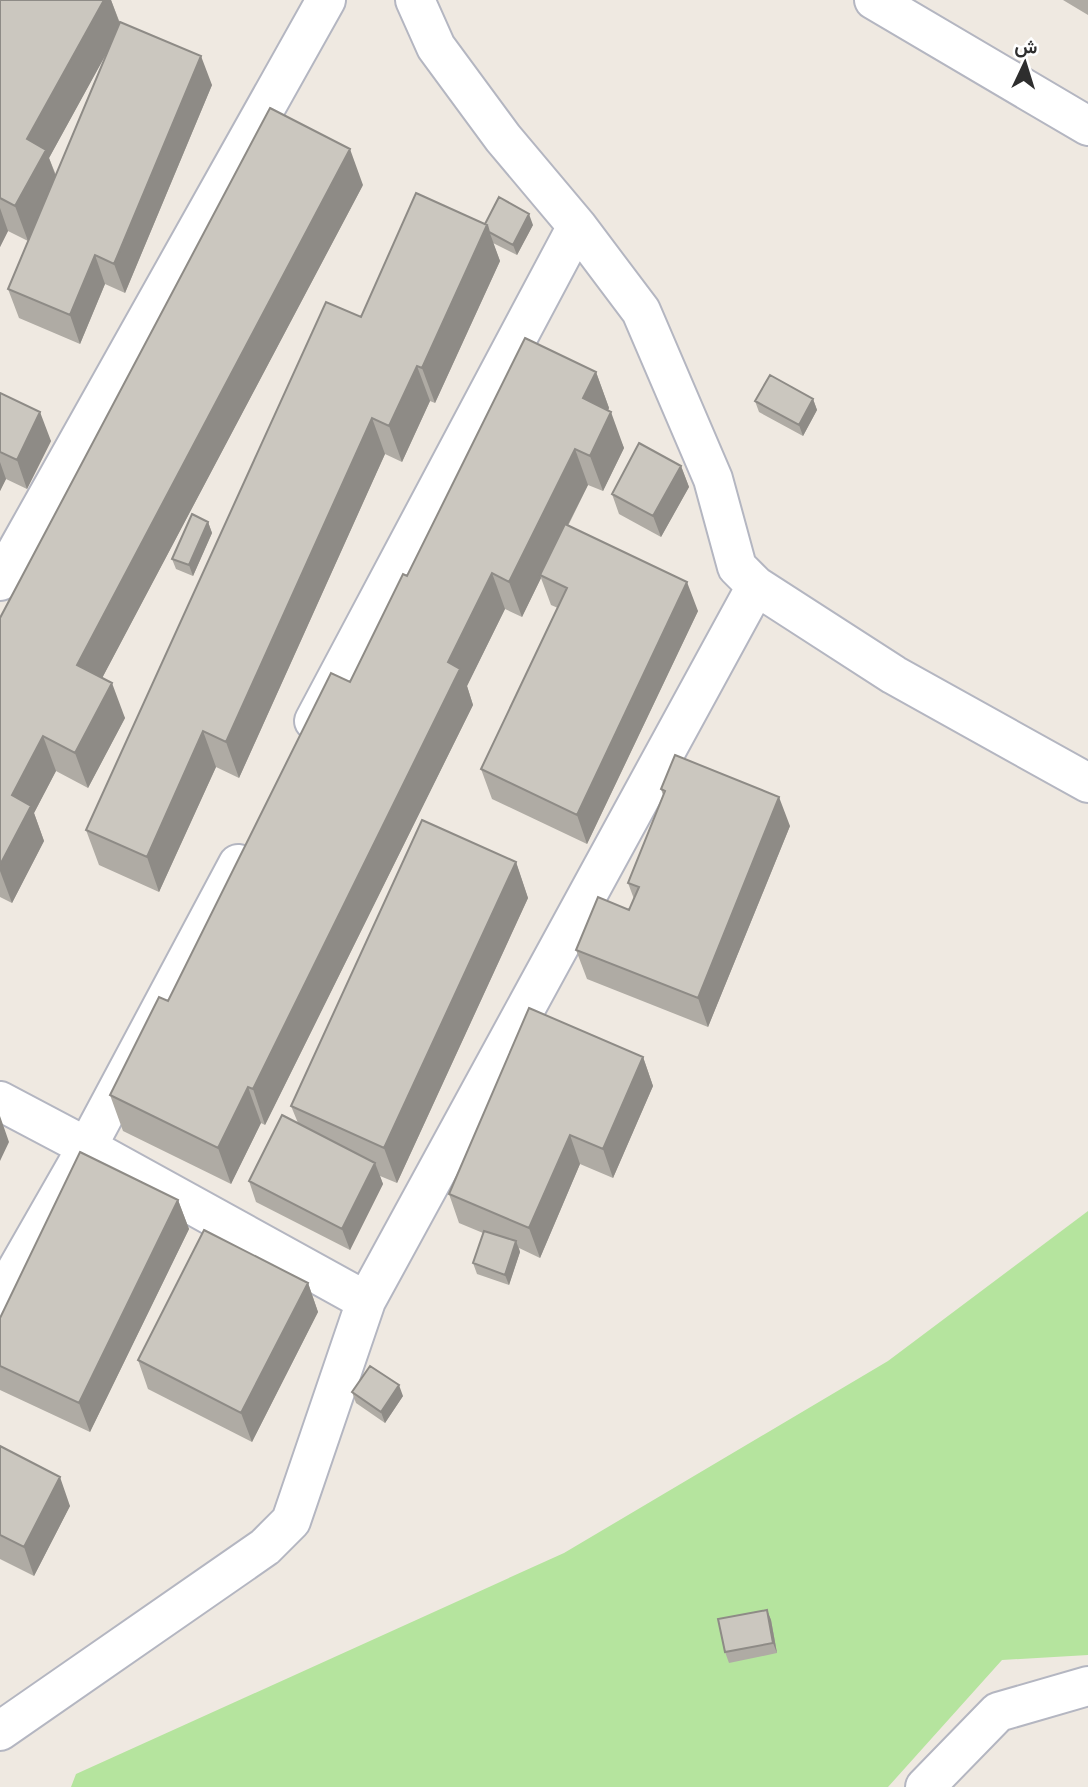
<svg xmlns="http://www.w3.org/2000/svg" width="1088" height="1787" viewBox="0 0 1088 1787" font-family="Lato,Vazirmatn,sans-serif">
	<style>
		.green { fill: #b5e49e }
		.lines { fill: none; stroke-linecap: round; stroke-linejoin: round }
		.minor-casing { stroke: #b4b6c1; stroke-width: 42 }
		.minor { stroke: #fff; stroke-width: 38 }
		.wall { fill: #afaba4; fill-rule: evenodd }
		.shaded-wall { fill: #8e8b86 }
		.building { fill: #cbc7bf; stroke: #8e8b86; stroke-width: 2 }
	</style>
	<rect width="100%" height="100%" fill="#efe9e1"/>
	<path class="green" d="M1088,1211v444l-86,5 -114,127h-817l5,-13 488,-221 324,-192z"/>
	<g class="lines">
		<defs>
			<path id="minor" d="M415,0l21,47 67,91 74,88 64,85 72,168 24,88 19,19 138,89 194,108
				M874,0l214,126
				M0,581l326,-581
				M314,721l263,-495
				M0,1101l87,46 279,154
				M0,1299l87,-152 151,-283
				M0,1731l265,-184 26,-26 75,-220 390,-715
				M925,1787l73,-75 90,-26"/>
		</defs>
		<use href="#minor" class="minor-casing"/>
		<use href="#minor" class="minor"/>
	</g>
	<path class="wall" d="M0,0h111l9,23 92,62 -87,208 -20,-9 -25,60 -61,-26 -11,-29 20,-48 -20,-10 -8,16zM107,52l-51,123 -7,-17z
		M1063,0h25v15z
		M363,185l-261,493 23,40 -37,70 -32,-17 -22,42 10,28 -32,62 -12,-6v-279z
		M485,224l48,1 -16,30 -24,-12 7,18 -65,142 -5,-2 -28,61 -17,-8 -146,324 -23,-11 -57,125 -60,-27 -13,-35 275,-513z
		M596,372l13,36 -1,3 16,37 -21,43 -15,-6 -20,41 130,85 -111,233 -95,-45 -11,-30 77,-161 -7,-3 -10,-27 -19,39 -17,-8 -38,77 6,19 -208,420 -4,-2 -30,61 -108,-53 -13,-36 58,-94 182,-319 57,-106z
		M0,393l51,48 -24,48 -21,-10 -6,12z
		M813,399l4,11 -14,26 -44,-24 -4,-11z
		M681,466l8,21 -28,50 -42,-23 -7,-20z
		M208,522l4,11 -19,43 -17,-7 -4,-10z
		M661,789l129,37 -82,201 -121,-48 -11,-29 53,-40 5,-11 -6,-16 35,-88z
		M516,862l12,36 -131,285 -17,-7 3,8 -33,66 -94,-48 -7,-21 49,-58 -7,-17z
		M643,1057l10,29 -40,92 -33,-14 -40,94 -21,-10 1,4 -11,33 -32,-11 -4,-11 10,-30 -24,-10 -10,-29z
		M178,1200l11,29 -99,203 -90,-42v-72z
		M308,1283l10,29 -66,130 -104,-53 -10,-29z
		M352,1392l51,4 -18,27 -29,-20z
		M0,1446l70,60 -36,70 -34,-17z
		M767,1610l4,10 6,33 -48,10 -4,-11z"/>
	<path class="shaded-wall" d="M104,0h7l10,27 -72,131 10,27 -31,56 -13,-35 12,-67z
		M201,56l11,29 -87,208 -11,-29z
		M350,149l13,36 -273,516 -13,-36z
		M0,208l8,23 -8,16z
		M529,214l4,11 -16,30 -4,-10z
		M487,225l13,36 -65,142 -13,-35z
		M95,255l10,29 -25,60 -10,-29z
		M417,366l13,35 -28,61 -13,-36z
		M596,372l13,36 -13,26 -13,-36z
		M813,399l4,11 -14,26 -4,-11z
		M40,412l11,29 -24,48 -10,-29z
		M611,412l13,36 -21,43 -13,-35z
		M372,418l13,36 -146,324 -13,-36z
		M575,449l13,36 -46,91 -2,-1 1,3 -19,39 -13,-35z
		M0,462l6,17 -6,12z
		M681,466l8,21 -28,50 -8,-21z
		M208,522l4,11 -19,43 -4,-11z
		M492,573l13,36 -38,77 6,19 -208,420 -12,-36 195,-427z
		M687,582l11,29 -111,233 -10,-29z
		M112,683l13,35 -37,70 -13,-35z
		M203,731l13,36 -57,125 -12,-35z
		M43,736l13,35 -22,42 10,28 -32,62 -12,-32v-6l12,-70z
		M779,797l11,29 -82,201 -10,-29z
		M516,862l12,36 -131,285 -13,-35z
		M643,1057l10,29 -40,92 -10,-29z
		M248,1087l13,36 -30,61 -13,-36z
		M0,1116l9,26 -9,19z
		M570,1135l10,29 -40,94 -11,-30z
		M375,1163l8,21 -33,66 -8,-21z
		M178,1200l11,29 -99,203 -11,-29z
		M516,1241l4,11 -11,33 -4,-10z
		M308,1283l10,29 -66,130 -11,-29z
		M399,1385l4,11 -18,27 -4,-11z
		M60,1477l10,29 -36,70 -10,-29z
		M767,1610l4,10 6,33 -4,-10z"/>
	<path class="building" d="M0,0h104l-77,139 19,11 -31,56 -15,-8z
		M120,22l81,34 -87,208 -19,-9 -25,60 -62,-26z
		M270,108l80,41 -273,516 35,18 -37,70 -32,-17 -31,59 19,11 -31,59v-247z
		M416,193l71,32 -65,143 -5,-2 -28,60 -17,-8 -146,324 -23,-11 -56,126 -61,-27 240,-528 35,15z
		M499,197l30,17 -16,31 -24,-13 -2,-7 -2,-1z
		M525,338l71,34 -13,26 28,14 -21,44 -15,-7 -66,133 -17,-9 -44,89 12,7 -207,420 -5,-2 -30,61 -108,-53 49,-98 9,4 163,-328 19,9 53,-108 4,2z
		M770,375l43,24 -14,26 -44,-24z
		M0,393l40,19 -23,48 -17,-8z
		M639,443l42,23 -28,50 -41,-22z
		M192,514l16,8 -19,43 -17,-6z
		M565,524l122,58 -110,233 -96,-46 86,-181 -27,-13z
		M675,755l104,42 -81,201 -122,-48 22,-53 31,13 10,-23 -11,-4 37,-92 -4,-2z
		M422,820l94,42 -132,286 -93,-42z
		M529,1008l114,49 -40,92 -33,-14 -41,93 -80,-34z
		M282,1115l93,48 -33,66 -93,-48z
		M80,1152l98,48 -99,203 -79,-37v-48z
		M204,1230l104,53 -67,130 -103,-53z
		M484,1231l32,10 -11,34 -32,-12z
		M370,1366l29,19 -18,27 -29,-20z
		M0,1446l60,31 -36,70 -24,-12z
		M767,1610l6,33 -48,9 -7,-33z"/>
	<g transform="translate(1025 63) rotate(4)" stroke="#ffffff" stroke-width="5" paint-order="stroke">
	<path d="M0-5L12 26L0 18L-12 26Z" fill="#2e2e2e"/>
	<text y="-10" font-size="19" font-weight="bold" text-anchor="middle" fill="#2e2e2e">ش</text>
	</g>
</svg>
